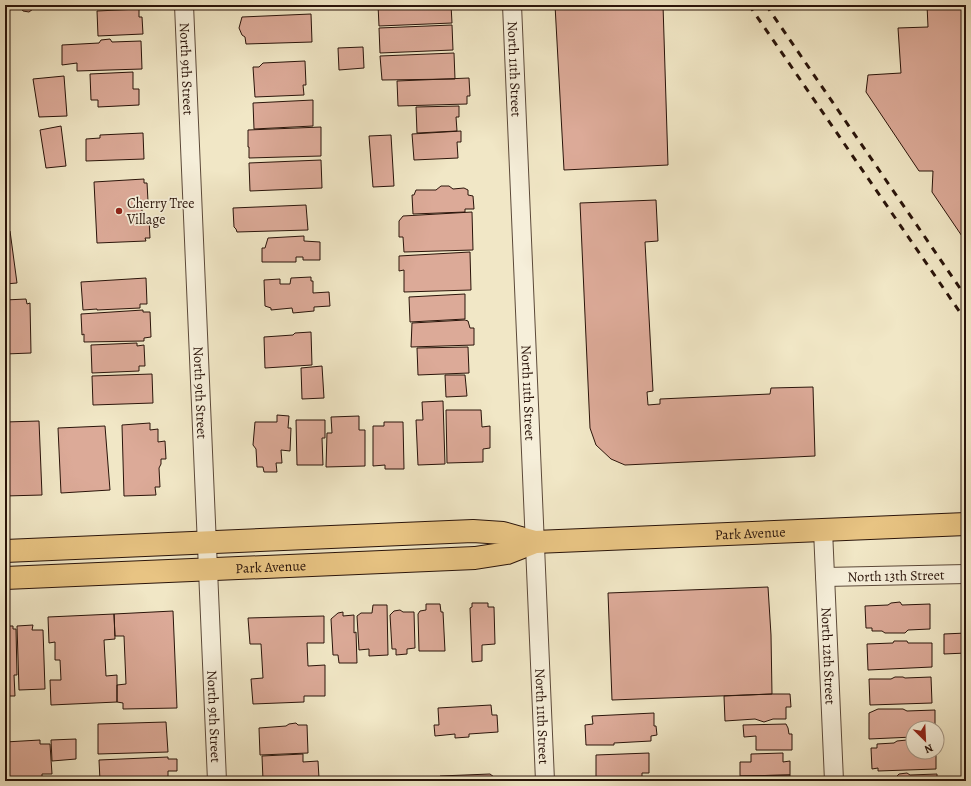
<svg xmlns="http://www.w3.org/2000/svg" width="971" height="786" viewBox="0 0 971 786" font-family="Alegreya,serif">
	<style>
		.building { fill: #dcaa98; stroke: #2a140a }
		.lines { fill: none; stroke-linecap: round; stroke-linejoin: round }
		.street-casing { stroke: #5c4939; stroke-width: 20 }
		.primary-casing { stroke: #2a140a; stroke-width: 24 }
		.street { stroke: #f6efda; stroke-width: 18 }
		.primary { stroke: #e8c483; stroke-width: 22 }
		.rail { stroke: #2a140a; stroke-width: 3; stroke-dasharray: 7 7; stroke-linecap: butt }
		.poi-dot { fill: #8f2418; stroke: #f6efda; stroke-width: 1.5 }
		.labels { text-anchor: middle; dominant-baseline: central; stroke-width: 3.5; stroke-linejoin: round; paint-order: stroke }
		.street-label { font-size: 14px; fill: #2a140a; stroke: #f6efda }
		.poi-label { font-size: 14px; fill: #2a140a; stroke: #f6efda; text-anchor: start }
	</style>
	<rect width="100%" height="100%" fill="#f1e7c6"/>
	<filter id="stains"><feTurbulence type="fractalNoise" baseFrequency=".005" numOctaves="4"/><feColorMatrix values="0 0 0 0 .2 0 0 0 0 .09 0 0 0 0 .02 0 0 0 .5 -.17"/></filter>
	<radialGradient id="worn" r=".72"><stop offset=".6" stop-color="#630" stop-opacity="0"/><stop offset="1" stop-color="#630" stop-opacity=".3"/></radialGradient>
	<path class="building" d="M21,5h109l1,2 -98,2 -4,3 -6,-1 -2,-3z
		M378,5h73l1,18 -73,3z
		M555,5h108l5,160 -104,5z
		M927,5h39v237l-34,-50 1,-21h-14l-53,-79 2,-17 33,-2 -3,-45 30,-1z
		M139,9v8h3l1,17 -45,2 -1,-25z
		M311,14l1,28 -66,2 -1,-7 -3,-2 -3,-7 3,-11z
		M452,25l1,25 -73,3 -1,-25z
		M110,39l2,3 29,-1 1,28 -65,2v-8l-15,2v-20l37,-2 2,-3z
		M363,47l1,21 -25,2 -1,-22z
		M454,53l1,26 -73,1 -2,-24z
		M305,61l1,24h-3l1,10 -49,2 -2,-30h6l4,-4z
		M133,72v17h6v16l-41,2v-7h-7l-1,-26z
		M64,76l3,40 -28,1 -6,-38z
		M469,78l1,18h-3v8l-69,2 -1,-25z
		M313,100v26l-59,3 -1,-26z
		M459,106v11h-3l1,14 -40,2 -1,-26z
		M61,126l5,40 -20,2 -6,-38z
		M321,127v29l-72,2v-11h-1v-17z
		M461,131v11h-4l1,16 -44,2 -2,-26z
		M143,133l1,26 -58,2v-22l14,-1v-3z
		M391,135l3,51 -21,1 -4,-51z
		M321,160l1,28 -72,3 -1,-28z
		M144,179v4h3l1,18 -6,1v17h7l1,19h-5l1,3 -49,2 -3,-61z
		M441,186h8l4,3 11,-1 4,2v5l5,1 1,13h-9v3l-52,2 -1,-19h2l2,-5h20z
		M656,200l2,41 -13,1 8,149 -6,1 1,13 12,-1v-5l110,-5 1,-6 42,-1 2,69 -190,9 -14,-6 -15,-14 -6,-17 -10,-225z
		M306,205l2,25 -71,2 -1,-3 -2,-2 -1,-19z
		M472,212l1,38 -69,2 -1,-15h-4v-16l4,-5z
		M5,231h5l7,52 -12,1z
		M304,236v5l16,1v18h-17v-3h-7v5h-34v-14h3l3,-10z
		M470,252l1,38 -67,2v-22l-5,1v-15z
		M311,277v4h2v12l16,-1 1,14 -16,1v4l-21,2 -1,-5 -21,2v-2l-6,-2 -1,-26 16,-1v5h10l1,-6z
		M146,278l1,26h-7v4l-43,2v-1l-14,1 -2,-28z
		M465,294v25l-55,3 -1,-25z
		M26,299l1,5 3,-1 1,50 -26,1v-54z
		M143,310v2h7l1,25 -7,1v3l-60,1v-8l-2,1 -1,-21z
		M465,320l3,1 2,7h4v17l-63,2 1,-24z
		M311,332l1,33 -47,3 -1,-31 29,-2 2,-2z
		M137,343v3l7,-1 1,21h-6v5l-47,2 -1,-28z
		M468,347l1,26 -51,2 -1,-27z
		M322,366l2,32 -22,1 -1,-31z
		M152,374l1,29 -60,2 -1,-29z
		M445,375h20l2,21 -21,1z
		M443,401l2,63 -27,1 -2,-45h7l-1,-18z
		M446,410h35l1,17 8,-1v22l-7,1v13l-36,1z
		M277,415l12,1 -1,12h3l-1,23 -9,-1 1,13h-6l1,9h-13l-1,-5h-6l-1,-18 -3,-4 2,-23h22z
		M359,416v14h6v36l-39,1 1,-34h5l-1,-16z
		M296,420h29v18h-3l1,27h-26z
		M39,421l3,74 -37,1v-74z
		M384,422h19l1,47h-19v-4l-12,1v-40h11z
		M150,423v7l8,-1v13l7,-1 1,18h-5v5l-2,4 1,19h-5l1,8 -32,1 -2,-71z
		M105,426l5,64 -49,3 -3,-65z
		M768,587l3,48 1,59 -160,6 -4,-107z
		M900,602l2,3 28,-1v25l-22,1 -3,3h-20l-3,-2h-10v-3h-6l-1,-22 23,-1 3,-2z
		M472,603h16v4h6l1,37 -13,1v16l-10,1 -2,-54 2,-1z
		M426,604h14l1,8h2l2,39h-26l-1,-37 2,-3 6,-1z
		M373,605h14l1,50 -19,1v-7l-10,1 -2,-34 4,-3h11z
		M400,610l3,2h11l1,36 -8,1v5l-11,1v-6h-4l-2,-34 4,-4z
		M173,611l4,97 -54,1v-6l-6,-1v-17l9,-1 -2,-48h-9l-1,-22z
		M343,612v4l11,-1v18l2,-1 1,31h-18l-1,-8h-5l-2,-36 7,-6z
		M114,614l1,25 -11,1 2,36 11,-1v27l-66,3 -1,-25h11l-1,-20h-5v-18l-6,1 -1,-26z
		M324,616v27h-17l1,23 17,-1v31h-21v6l-51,2 -2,-25 12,-1 -2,-34h-11l-2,-26z
		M33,625l-1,5h11l2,59 -26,1 -2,-64z
		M5,626h8v3h3l1,46h-3l1,21h-10z
		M966,633v20l-22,1v-20z
		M894,641h13l1,2h24v24l-64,3 -1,-26 26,-1z
		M895,677h8l2,1 26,-1 1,26 -62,2 -1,-26h22z
		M772,694h18l1,13h-5v12h-13l-9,3 -9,-3 -30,2 -1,-25z
		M491,705l1,10h5l1,17 -29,2v3l-14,1v-4l-20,2 -1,-11h5l-1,-17z
		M878,709h25l4,2 28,-1v18h-22v9l-44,2v-26z
		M654,713v13h2l1,9 -6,1v5l-37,2v2h-28l-1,-20 8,-1 -1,-8z
		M166,722l2,30 -70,2v-30z
		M296,723l2,2h9l1,28 -48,2 -1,-27 27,-2 3,-2z
		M786,724l2,4 1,6h3v16h-36v-14l-12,1 -1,-12z
		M76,739v20l-24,2 -1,-21z
		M40,740v4h10l2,30h-10v5l-37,1v-38z
		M907,740l3,2h3v10h23v17l-58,2v-3l-6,1 -1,-21h6v-4l17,-1 3,-2z
		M649,753v20h-7v5l-46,2v-25z
		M783,753v9l7,-1v14l-50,1v-14h11v-8z
		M303,754v8l15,-1 1,17 -56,2 -1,-24z
		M168,757v2h9v12h-9v10h-68l-1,-21z
		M907,773l3,2 27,-1v7h-64v-4h23l3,-3z
		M490,774l4,3 1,4h-54l-1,-5z
		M790,775v6h-50v-5z"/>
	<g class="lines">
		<defs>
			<g id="street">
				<path id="s1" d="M184,5l33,776"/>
				<path id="s2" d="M512,5l33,776"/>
				<path id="s3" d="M823,530l11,251"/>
				<path id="s4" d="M825,577l141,-3"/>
			</g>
			<g id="primary">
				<path id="s5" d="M5,551l468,-20 30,2 32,9 431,-18"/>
				<path id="s6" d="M5,578l470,-20 32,-5 28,-11"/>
			</g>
		</defs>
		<use href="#street" class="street-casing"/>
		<use href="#primary" class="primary-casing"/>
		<use href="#street" class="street"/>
		<use href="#primary" class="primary"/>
		<path class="rail" d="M749,5l217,316
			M766,5l200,292"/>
	</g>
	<circle class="poi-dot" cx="119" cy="211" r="4"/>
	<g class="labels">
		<g class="street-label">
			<text stroke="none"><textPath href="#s1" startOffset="64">North 9th Street</textPath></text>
			<text stroke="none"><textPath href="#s2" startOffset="64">North 11th Street</textPath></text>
			<text stroke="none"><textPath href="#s1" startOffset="388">North 9th Street</textPath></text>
			<text stroke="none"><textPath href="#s2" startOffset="388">North 11th Street</textPath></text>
			<text stroke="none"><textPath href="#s5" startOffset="747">Park Avenue</textPath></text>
			<text stroke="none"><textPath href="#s6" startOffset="266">Park Avenue</textPath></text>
			<text stroke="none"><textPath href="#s4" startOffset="71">North 13th Street</textPath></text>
			<text stroke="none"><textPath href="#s3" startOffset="126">North 12th Street</textPath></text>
			<text stroke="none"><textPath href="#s1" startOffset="712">North 9th Street</textPath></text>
			<text stroke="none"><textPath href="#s2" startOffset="712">North 11th Street</textPath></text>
		</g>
		<g class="poi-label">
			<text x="127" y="203">Cherry Tree<tspan x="127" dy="16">Village</tspan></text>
		</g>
	</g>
	<rect width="971" height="786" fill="none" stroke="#f1e7c6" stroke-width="20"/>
	<rect x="6" y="6" width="959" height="774" fill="none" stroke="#2a140a" stroke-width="2"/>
	<rect x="10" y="10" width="951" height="766" fill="none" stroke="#2a140a"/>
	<g transform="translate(925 740) rotate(156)"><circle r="19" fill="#f6efda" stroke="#a49787"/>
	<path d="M0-3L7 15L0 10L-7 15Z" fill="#8f2418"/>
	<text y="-6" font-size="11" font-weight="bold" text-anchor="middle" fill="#2a140a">N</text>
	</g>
	<rect width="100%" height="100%" filter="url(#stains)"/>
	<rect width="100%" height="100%" fill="url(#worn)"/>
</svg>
